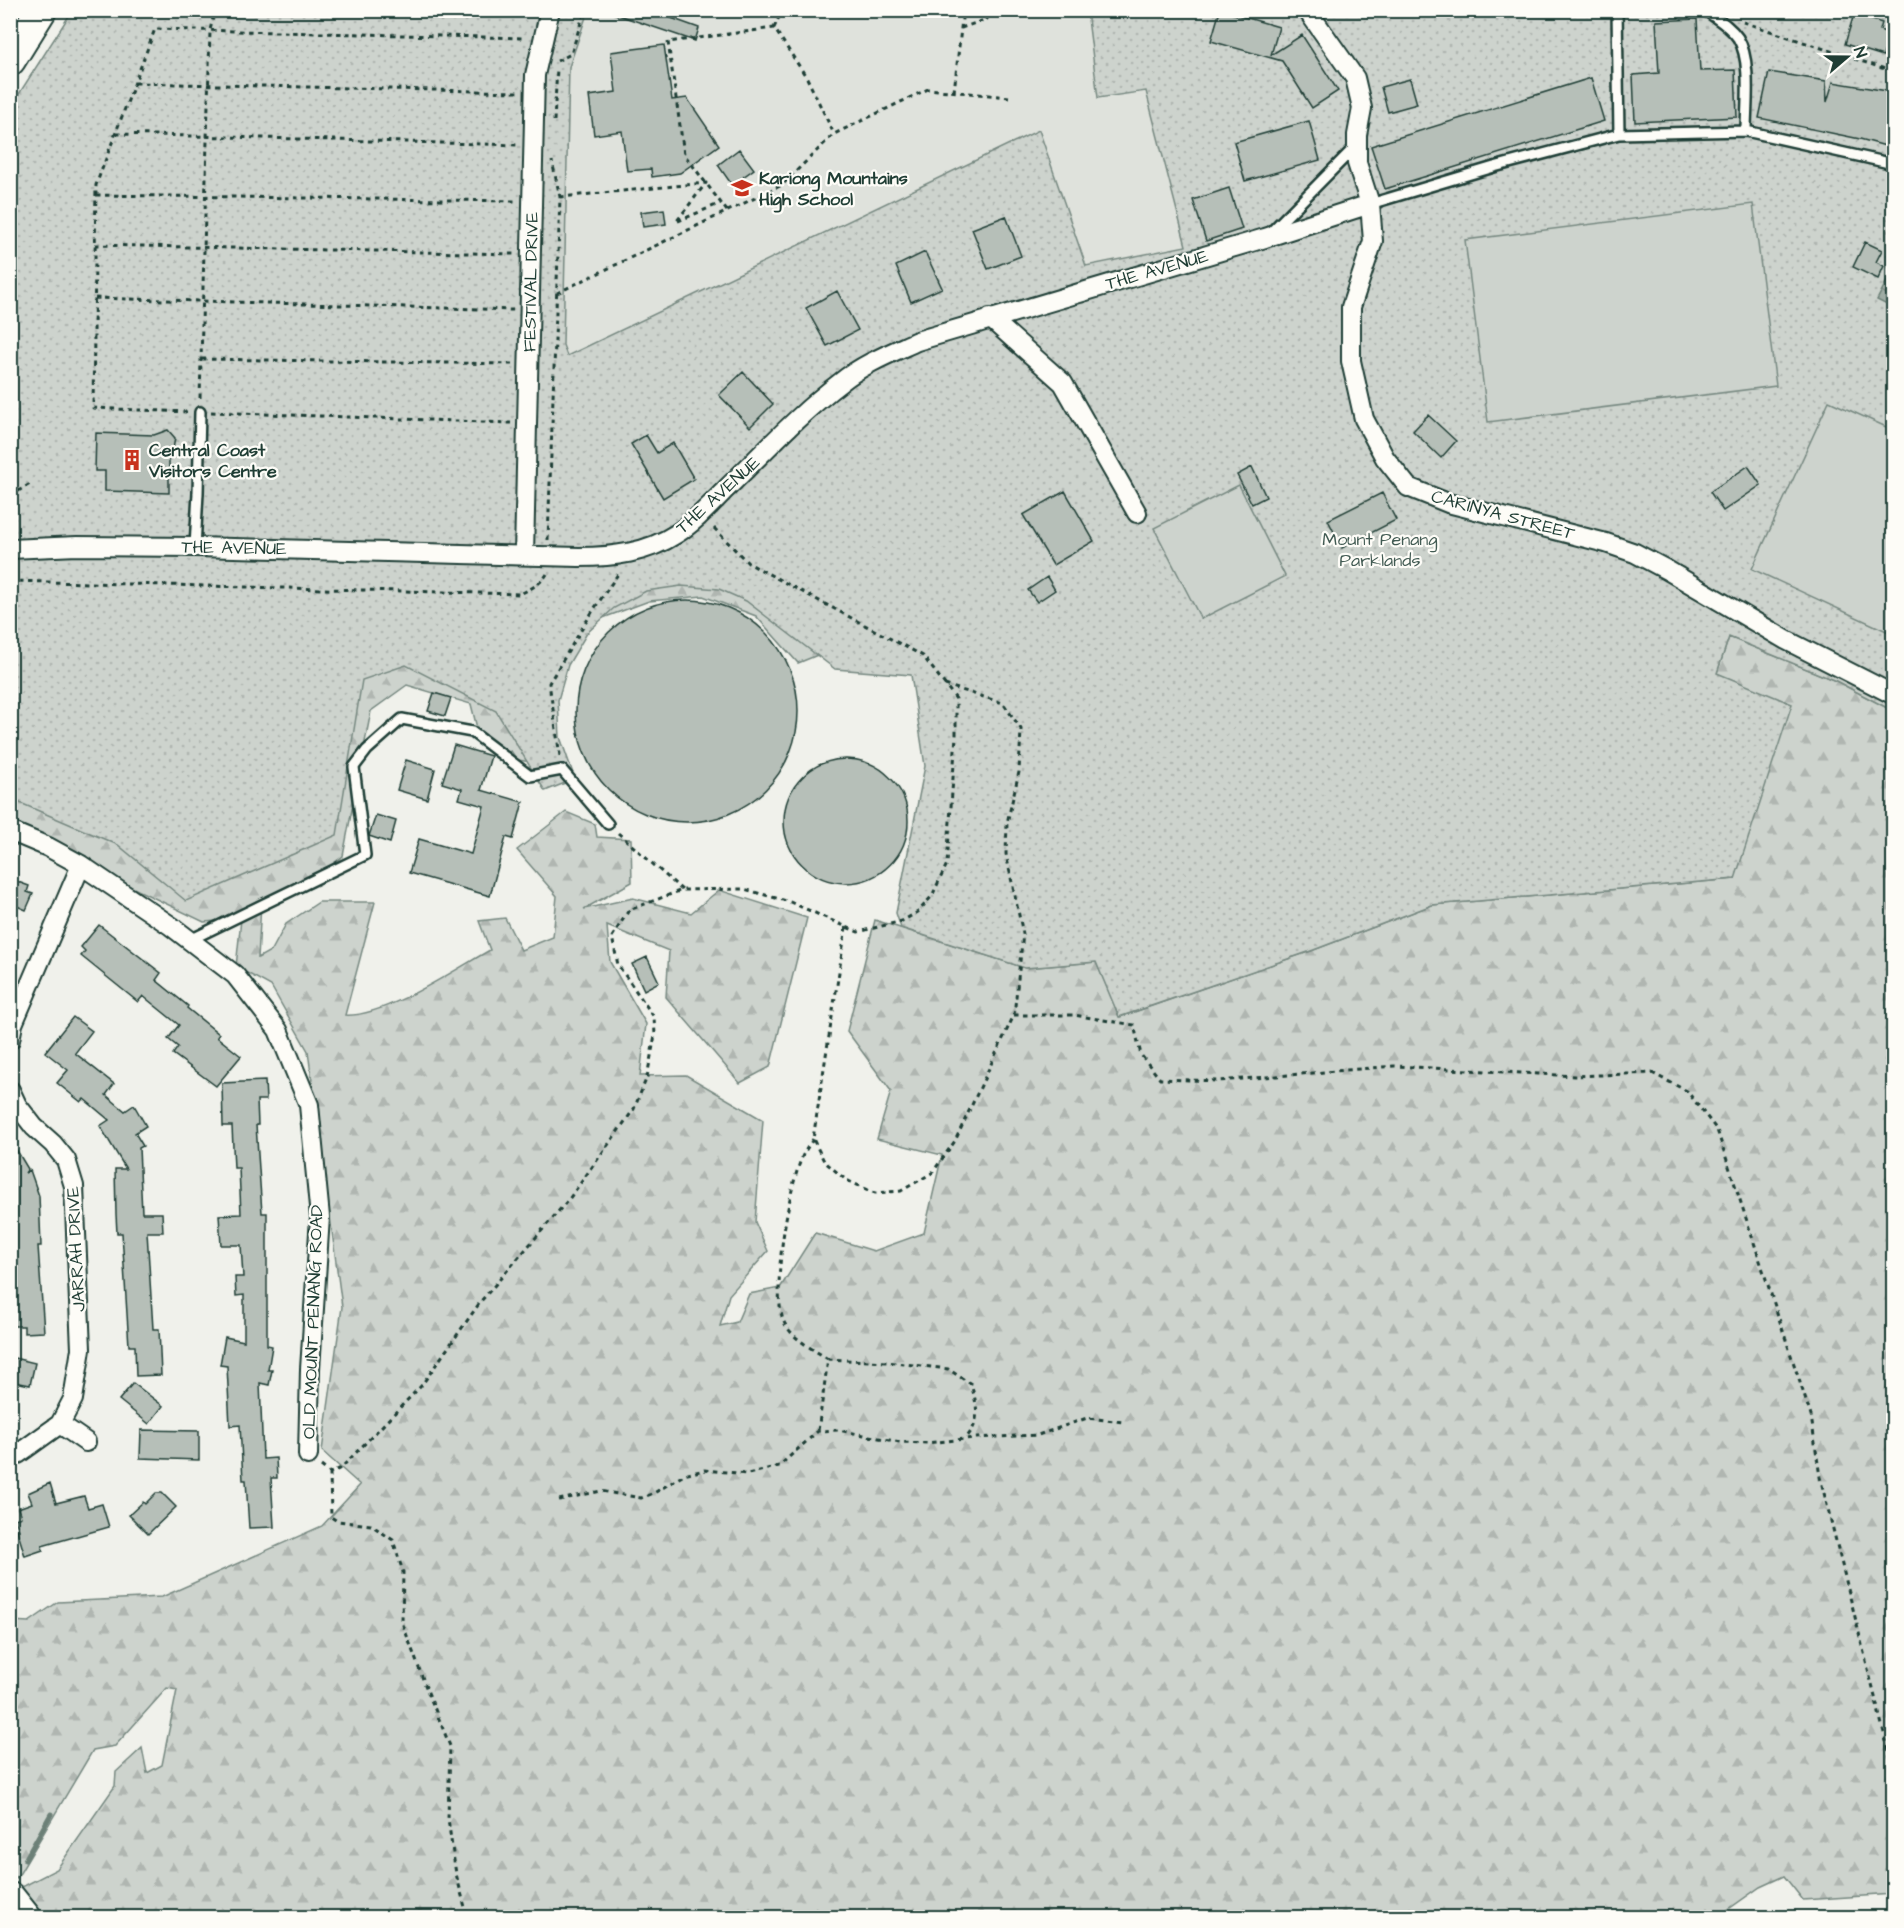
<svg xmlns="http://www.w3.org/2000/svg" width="1904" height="1928" viewBox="0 0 1904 1928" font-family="'Architects Daughter',sans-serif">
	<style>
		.built { fill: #dfe2dc }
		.forest { fill: url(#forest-firs); stroke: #768880; stroke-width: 1.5 }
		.park { fill: url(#park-dots); stroke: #768880; stroke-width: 1.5 }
		.garden { fill: #cdd3cd; stroke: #768880; stroke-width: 1.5 }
		.water { fill: url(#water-waves); stroke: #6c8077; stroke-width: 1.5 }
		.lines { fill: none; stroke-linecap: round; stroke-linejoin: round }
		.stream { stroke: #6c8077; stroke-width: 5 }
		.building { fill: #b6bfb8; stroke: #1f3d34; stroke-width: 1.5 }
		.service-casing { stroke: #1f3d34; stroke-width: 14 }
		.minor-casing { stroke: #1f3d34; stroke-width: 22 }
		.trunk-casing { stroke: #1f3d34; stroke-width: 34 }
		.path { stroke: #1f3d34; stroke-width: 3; stroke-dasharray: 4.5 4.5; stroke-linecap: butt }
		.service { stroke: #fdfcf7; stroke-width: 9 }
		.minor { stroke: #fdfcf7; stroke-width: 18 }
		.trunk { stroke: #fdfcf7; stroke-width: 30 }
		.labels { text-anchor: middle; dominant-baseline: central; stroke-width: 4.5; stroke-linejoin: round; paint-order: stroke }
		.poi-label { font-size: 18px; font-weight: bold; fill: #1f3d34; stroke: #fdfcf7; text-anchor: start }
		.street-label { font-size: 18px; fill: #1f3d34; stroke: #fdfcf7 }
		.park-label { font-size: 18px; fill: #425b53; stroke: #fdfcf7 }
	</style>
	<defs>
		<pattern id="forest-firs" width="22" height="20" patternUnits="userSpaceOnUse" patternTransform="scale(1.5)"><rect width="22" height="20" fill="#cdd3cd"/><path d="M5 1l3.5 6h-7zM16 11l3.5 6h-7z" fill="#b0b6b1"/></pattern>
		<pattern id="park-dots" width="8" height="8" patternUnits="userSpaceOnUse" patternTransform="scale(1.5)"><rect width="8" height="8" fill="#cdd3cd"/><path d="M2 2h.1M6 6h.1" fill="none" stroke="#b0b6b1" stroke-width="1.8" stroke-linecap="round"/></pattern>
		<pattern id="water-waves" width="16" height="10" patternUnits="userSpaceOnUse" patternTransform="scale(1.5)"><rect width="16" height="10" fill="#9faca4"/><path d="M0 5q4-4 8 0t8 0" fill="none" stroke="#818d86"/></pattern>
	</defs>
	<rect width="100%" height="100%" fill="#f0f1eb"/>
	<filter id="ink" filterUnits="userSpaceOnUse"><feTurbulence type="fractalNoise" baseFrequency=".0167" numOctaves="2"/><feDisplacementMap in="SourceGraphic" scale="12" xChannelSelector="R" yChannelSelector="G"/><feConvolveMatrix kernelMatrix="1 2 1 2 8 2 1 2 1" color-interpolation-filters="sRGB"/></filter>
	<g filter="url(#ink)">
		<path class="built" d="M588,11h499l11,87 48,-7 40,155 -100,20 -47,-136 -473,226 -3,-10 6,-279z"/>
		<path class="forest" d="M672,558l163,90 -37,15 -42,-47 -53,-20 -54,5 -57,21 -48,52 4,90 -31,-4 -6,-9 -8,3 -23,-14 -9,-36 -64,-19 -36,26 -28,145 -45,34 -37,13 -3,55 14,-8 14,-26 33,-22h56l-30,113c38,3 111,-46 145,-65l-11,-29 26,-3 16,32 32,-13 4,-41 -40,-46 49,-38 29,12 2,13 34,2 1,43 -48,27 49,-11 58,15 28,-23 88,28 -37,149 -30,16 -74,-86 3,-46 -62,-25 3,36 36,62 -6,52 46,-1 77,45 -8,102 13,29 -39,44 -9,31 17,-4 12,-28 31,-6 35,-55 59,18 50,-18 18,-78 -65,-16 14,-48 -44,-60 28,-111 150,48 71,-6 24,55 191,-66 121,-46 303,-26 -18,-206 12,-36 107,44 57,30v1183l-90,6 -19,-24 -24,11 -44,31 -1676,-1 -20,-29 37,-19 58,-83 1,-14 26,-24 5,25 15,-8 15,-75 -10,-2 -52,58 -22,4 -76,128 -7,-4 1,-253 18,1 29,-20 104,-5 160,-71 38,-41 -38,-34 20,-144 -34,-256 -37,-65 -35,-19 5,-48 -37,3 -193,-93 -1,-259z"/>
		<path class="park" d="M72,11h516l-19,56 -6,278 4,11 472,-226 47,136 100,-20 -40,-155 -48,7 -11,-87h806v700l-57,-30 -107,-44 -12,36 75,31 -57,175 -303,26 -121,46 -192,66 -23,-55 -71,6 -124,-40 -5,-15 29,-147 -14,-91 -76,-6 -89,-68 -27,-12 -38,-3 -35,5 -32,17 -27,25 -19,32 -10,35 2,37 15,42 -30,12 -49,-80 -90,-46 -44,15 -25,155 -151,66 -68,-56 -107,-46 -1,-691z"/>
		<path class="garden" d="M1753,204l23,182 -288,36 -23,-182z
			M1829,401l64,29v204l-141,-65z
			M1239,485l46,91 -84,43 -47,-91z"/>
		<path class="water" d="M1893,269l1,1 -1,38 -16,-8z"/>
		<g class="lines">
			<path class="stream" d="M25,1860l26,-46"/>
		</g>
		<path class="building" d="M612,10h61l-2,8 28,10 -4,13 -83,-28z
			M1220,10l59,17 -8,28 31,-20 36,56 -26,17 -30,-47 -71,-20z
			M1854,14l28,9 -2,7 10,4 -7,22 -38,-12z
			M1697,19l3,52 35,-1 2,47 -102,5 -2,-47 26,-2 -3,-52z
			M664,45l8,55 15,-2 32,47 -39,28 -28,4 -1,-8 -24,2 -5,-40 -28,4 -5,-39 27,-4 -5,-40z
			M1769,72l57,9 1,21 6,-20 60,10v56l-33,-9 -101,-21z
			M1591,78l13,43 -219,68 -14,-43z
			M1410,79l7,25 -29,8 -7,-25z
			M1309,121l11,39 -75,21 -11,-39z
			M739,149l15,20 -22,16 -14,-20z
			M1229,188l13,41 -36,12 -13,-41z
			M664,209l2,15 -23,3 -2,-15z
			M1006,216l15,40 -33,13 -16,-40z
			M1865,242l17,8 -6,12 8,4 -6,13 -25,-12z
			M925,252l17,36 -31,14 -15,-36z
			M837,291l21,39 -31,16 -21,-38z
			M743,372l30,32 -23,23 -31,-32z
			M1428,415l28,26 -15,17 -28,-27z
			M168,430l7,8 -2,11h-4v44l-64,-2v-20h-10l1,-38 58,2z
			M646,435l11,18 16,-10 21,36 -31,19 -32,-54z
			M1748,466l13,19 -38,26 -13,-19z
			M1252,467l14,30 -14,7 -15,-29z
			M1065,491l29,50 -41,24 -30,-50z
			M1382,493l14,27 -54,28 -14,-28z
			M1047,577l8,13 -18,12 -9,-12z
			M576 711a111 111 0 1 1 222 0a111 111 0 1 1-222 0Z
			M434,693l17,5 -6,18 -17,-5z
			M454,745l37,11 -10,34 42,12 -10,37 -7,-2 -16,59 -81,-23 10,-34 52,15 13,-48 -25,-7 3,-10 -20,-6z
			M784 821a62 62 0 1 1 124 0a62 62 0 1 1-124 0Z
			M406,760l29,9 -8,30 -30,-9z
			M376,815l20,6 -6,22 -21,-7z
			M10,879l19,7 -2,6 6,2 -7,16 -16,-7z
			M99,925l62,48 -5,7 32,26 -1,2 32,26 -2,3 24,19 -25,30 -43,-32 5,-7 -10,-8 11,-14 -36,-29 -5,6 -57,-46 4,-5 -4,-4z
			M647,957l12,25 -15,8 -12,-26z
			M73,1017l19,14 -17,22 39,31 -8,11 19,16 9,-6 12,21 -11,7 8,13 -4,2 3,65h20l1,19h-16l6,97h6l2,46 -25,1 -1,-30h-6l-7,-113h-5l-1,-19 -1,-45h11l-26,-43 9,-6 -25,-21 -3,3 -24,-19 11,-13 -23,-18z
			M265,1081l1,19h-9l1,25h-2l6,88h5v132l5,1 -4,24h4l-3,15 -9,-2 3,76 13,-1 1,20h-6l3,49 -25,1 -3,-48h-3l-3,-55 -10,1 -3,-60 -7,-1 5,-28 19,4v-46l-8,1 -1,-19h8l-2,-32h-20l-2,-30 22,-1 -2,-46h-5l-2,-42h-9l-1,-43z
			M10,1139l18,30 -3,4 5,-3 9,26 2,50h-3l6,86 -20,1v-7h-14v-22h5l-5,-57z
			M10,1357l25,6 -5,22 -20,-4z
			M133,1383l30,23 -14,18 -30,-24z
			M141,1430l58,1v29l-59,-2z
			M50,1483l6,20 28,-7 4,12 14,-4 7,23 -67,19 1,4 -18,6 -8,-26h2l-4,-11 6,-2 -3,-9 14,-5 -4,-10z
			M156,1493h6l14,14 -28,27 -19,-19 14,-13 2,2z"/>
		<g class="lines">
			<defs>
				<path id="service" d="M1617,10l2,124
					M1705,10c12,9 25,16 33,28 14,23 8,67 8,93
					M1370,204l124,-37 125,-33 127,-3 148,33
					M1271,232l85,-86
					M195,547l3,-54 2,-81
					M190,940l175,-85 -11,-88 13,-17 35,-31 70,13 58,44 32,-6 46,54"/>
				<path id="minor" d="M1307,10l48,68 7,30 -5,27v28l13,41 3,37 -22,66v54l13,58 21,39 23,29 40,16 158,40 29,10 32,17 119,70 108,55
					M990,318l73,65 74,130
					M10,549l67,-3 118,1 384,10c34,0 68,-4 97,-23 19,-12 35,-30 51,-46 37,-36 73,-75 114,-106 22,-18 50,-29 76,-41l348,-103 105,-34
					M524,555l11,-480 15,-65
					M10,831l38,16 33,18 90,61 64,49 43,55 31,75 11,112 -10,152 -2,86
					M10,1040l3,-16 68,-159
					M10,1090l7,15 17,22 19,17 13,16 8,26 7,163 -8,50 -13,25 -42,30 -8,1
					M60,1424l26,18"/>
				<path id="trunk" d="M10,60l31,-50
					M10,1898l16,20"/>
			</defs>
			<use href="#service" class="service-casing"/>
			<use href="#minor" class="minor-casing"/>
			<use href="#trunk" class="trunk-casing"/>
			<path class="path" d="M1743,22l151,50
				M774,28l8,-18
				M961,28l26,-9 -12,-9
				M557,61l14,-7 14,-44
				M135,83l383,9
				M954,92l9,-82
				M554,121l3,-53
				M116,134l401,11
				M96,195l419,6
				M560,197l146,-14 -30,39 45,-19
				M727,211l-43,-57 -16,-112 106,-14 33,50 27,56
				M95,245l419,9
				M557,293l225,-108 52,-51 94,-45 81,8
				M95,298l418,12
				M202,359l310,5
				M200,398l10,-368 5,-20
				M187,412l-94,-4 3,-223 59,-156 370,9
				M211,412l300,11
				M10,496l20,-12
				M548,540l12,-343 -8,-36
				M10,581l510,13c10,-5 21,-10 27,-20
				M560,756l-11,-73 45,-74 24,-35
				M618,833l64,57
				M846,927l-33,212 11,22 22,19 29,13 26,-2 31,-18 23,-32 59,-126 9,-81 -17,-80 1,-31 12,-51 2,-43 -18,-26 -58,-18
				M1014,1015h60l60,10 7,30 19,24 59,2 175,-15 180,10 78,-3 35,18 30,39 94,286 9,61 74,296
				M813,1139c-3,5 -7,10 -10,16 -14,29 -34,141 -18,169 9,16 28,25 43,35l-10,72
				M828,1359l59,3 61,7 23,15c6,22 11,37 -6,55
				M321,1466l9,7 11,-5 80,-82 60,-85 88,-102 65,-90 13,-32 8,-42 -1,-18 -36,-52 -6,-28 17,-27 53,-20 62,-1 46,13 68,30 44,-11 16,-9 14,-16 15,-32 9,-129v-36l-33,-43 -175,-93 -36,-37
				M330,1473l1,44 6,4 34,4 22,15 10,32 -1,50 25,68 23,56 -2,73 8,55 12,44
				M559,1500l42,-9 40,7 13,-5 30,-18 20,-5 44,4 31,-8 39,-35 20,-1 62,12 27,1 48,-5 63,-3 49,-17 36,4"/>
			<use href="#service" class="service"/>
			<use href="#minor" class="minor"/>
			<use href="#trunk" class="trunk"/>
		</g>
	</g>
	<defs>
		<symbol id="school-bare" viewBox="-9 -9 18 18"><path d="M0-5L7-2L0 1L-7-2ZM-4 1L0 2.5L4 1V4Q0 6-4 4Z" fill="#c8321e" stroke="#fdfcf7" stroke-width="2.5" paint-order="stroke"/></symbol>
		<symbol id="building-bare" viewBox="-9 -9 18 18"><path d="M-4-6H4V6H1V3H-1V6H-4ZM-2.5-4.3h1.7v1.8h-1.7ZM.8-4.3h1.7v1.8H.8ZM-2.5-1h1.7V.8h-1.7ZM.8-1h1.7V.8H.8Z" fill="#c8321e" stroke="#fdfcf7" stroke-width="2.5" paint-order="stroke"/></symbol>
	</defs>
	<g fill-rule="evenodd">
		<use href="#school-bare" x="727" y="173" width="30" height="30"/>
		<use href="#building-bare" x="117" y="445" width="30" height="30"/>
	</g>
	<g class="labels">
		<g class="poi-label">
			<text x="759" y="178">Kariong Mountains<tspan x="759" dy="21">High School</tspan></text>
			<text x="149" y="450">Central Coast<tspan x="149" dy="21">Visitors Centre</tspan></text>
		</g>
		<g class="street-label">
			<text transform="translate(1157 270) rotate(-16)">THE AVENUE</text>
			<text transform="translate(531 282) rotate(-89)">FESTIVAL DRIVE</text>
			<text transform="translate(718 495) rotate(-42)">THE AVENUE</text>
			<text transform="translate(1503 515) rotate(15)">CARINYA STREET</text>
			<text transform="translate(234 548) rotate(1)">THE AVENUE</text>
			<text transform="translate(76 1249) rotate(-93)">JARRAH DRIVE</text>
			<text transform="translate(313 1322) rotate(-88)">OLD MOUNT PENANG ROAD</text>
		</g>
		<g class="park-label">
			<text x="1380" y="539">Mount Penang<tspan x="1380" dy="21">Parklands</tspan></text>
		</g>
	</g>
	<rect width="1904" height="1928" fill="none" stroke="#fdfcf7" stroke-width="36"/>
	<rect x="18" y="18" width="1868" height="1892" fill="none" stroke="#1f3d34" stroke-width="2" filter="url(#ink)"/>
	<g transform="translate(1847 57) rotate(70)" stroke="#fdfcf7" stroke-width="4.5" paint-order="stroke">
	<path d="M0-4.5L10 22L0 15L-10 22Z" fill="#1f3d34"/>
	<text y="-9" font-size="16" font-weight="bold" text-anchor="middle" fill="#1f3d34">N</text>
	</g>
</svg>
